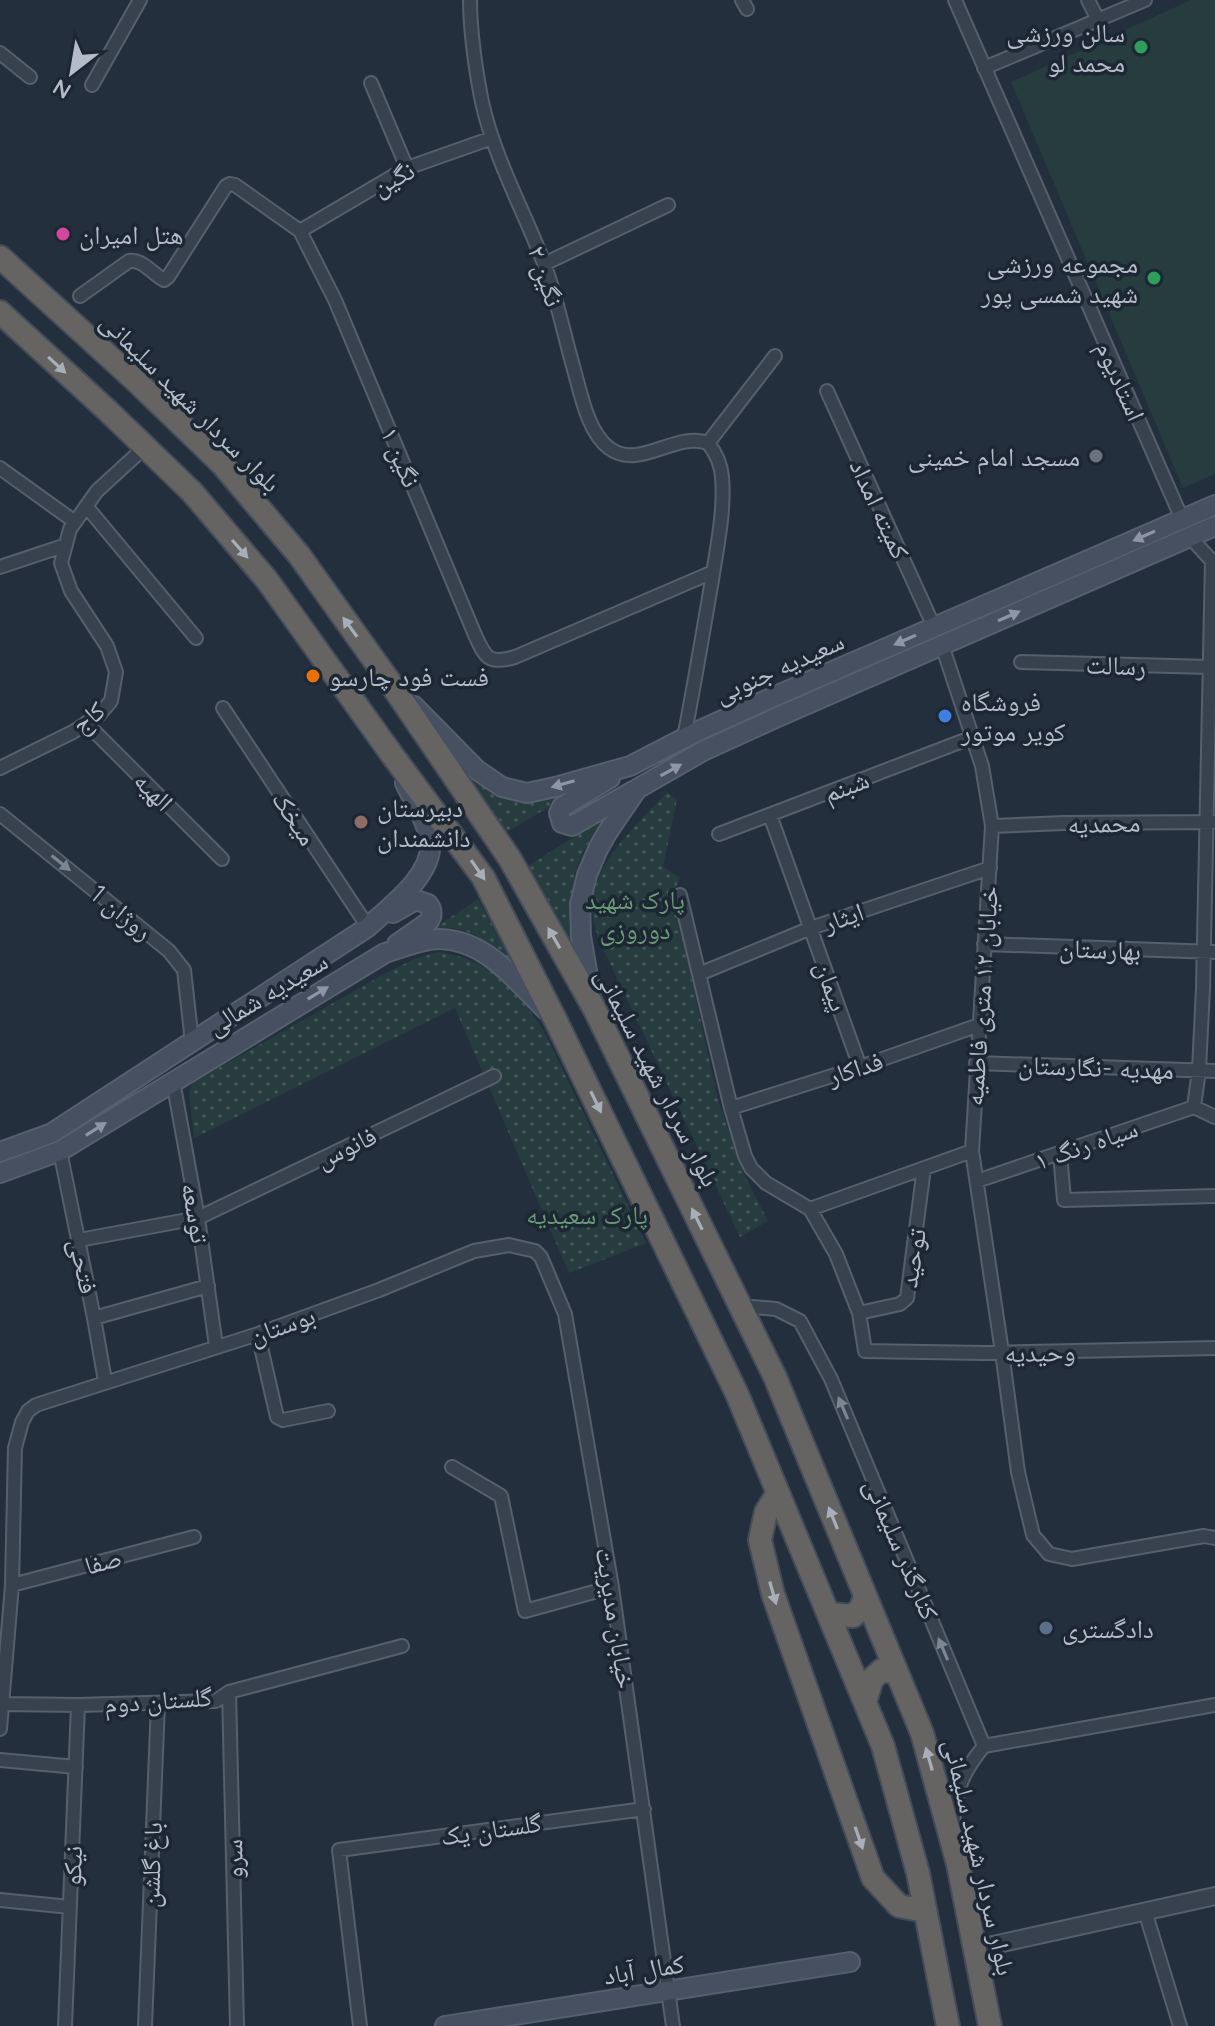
<svg xmlns="http://www.w3.org/2000/svg" width="1215" height="2026" viewBox="0 0 1215 2026" font-family="Quicksand,'Noto Naskh Arabic',sans-serif">
	<style>
		.green { fill: url(#green-dots) }
		.pitch { fill: #263c3f }
		.lines { fill: none; stroke-linecap: round; stroke-linejoin: round }
		.minor-casing { stroke: #565f6c; stroke-width: 16 }
		.tertiary-casing { stroke: #565f6c; stroke-width: 20 }
		.secondary-casing { stroke: #565f6c; stroke-width: 22 }
		.trunk-casing { stroke: #434c59; stroke-width: 26 }
		.minor { stroke: #38414e; stroke-width: 12 }
		.tertiary { stroke: #38414e; stroke-width: 16 }
		.secondary { stroke: #465061; stroke-width: 18 }
		.trunk { stroke: #656462; stroke-width: 22 }
		.oneway { fill: #a8afba }
		.oneway2 { fill: #8e96a5 }
		.oneway3 { fill: #7c8592 }
		.leisure-dot { fill: #2e9e5b; stroke: #1d2633; stroke-width: 3 }
		.hotel-dot { fill: #d1479c; stroke: #1d2633; stroke-width: 3 }
		.worship-dot { fill: #6b7280; stroke: #1d2633; stroke-width: 3 }
		.food-dot { fill: #e8710a; stroke: #1d2633; stroke-width: 3 }
		.shop-dot { fill: #3f7fe0; stroke: #1d2633; stroke-width: 3 }
		.education-dot { fill: #8d6e63; stroke: #1d2633; stroke-width: 3 }
		.service-dot { fill: #5c6f8a; stroke: #1d2633; stroke-width: 3 }
		.labels { text-anchor: middle; dominant-baseline: central; stroke-width: 7; stroke-linejoin: round; paint-order: stroke }
		.poi-label { font-size: 26px; fill: #b4bcc9; stroke: #1d2633; text-anchor: start }
		.street-label { font-size: 26px; fill: #b4bcc9; stroke: #1d2633 }
		.park-label { font-size: 26px; fill: #6b9a76; stroke: #1d2633 }
	</style>
	<defs>
		<pattern id="green-dots" width="8" height="8" patternUnits="userSpaceOnUse" patternTransform="scale(2)"><rect width="8" height="8" fill="#263c3f"/><path d="M2 2h.1M6 6h.1" fill="none" stroke="#435659" stroke-width="1.8" stroke-linecap="round"/></pattern>
	</defs>
	<rect width="100%" height="100%" fill="#242f3e"/>
	<path class="green" d="M465,770c13,10 27,24 43,29 24,8 53,-6 76,-13l-77,46z
		M667,792l10,8 -14,67 17,11 -7,16 45,206 26,74 24,47 -28,16 -142,-299c-2,-10 -6,-21 -6,-31 2,-47 46,-82 75,-115z
		M609,815c-9,12 -19,24 -26,38 -15,29 -11,64 -8,96l-47,-83z
		M478,899l40,72c-23,-23 -53,-53 -88,-40z
		M438,952c53,7 81,39 108,83l100,208 -77,30 -114,-265 -261,130 -5,-47 5,-9 190,-108 30,-15z"/>
	<path class="pitch" d="M1191,0h24v474l-32,14 -172,-406z"/>
	<g class="lines">
		<defs>
			<path id="minor" d="M470,0c0,30 6,73 12,102 12,55 41,107 61,159 13,33 20,70 30,105 7,24 14,66 36,82 30,23 66,-17 99,-5
				M742,0l5,9
				M955,0l227,519
				M1088,0l10,20
				M0,53l30,24
				M984,68l161,-68
				M371,83l36,85
				M92,85l48,-85
				M300,231l107,-63 85,-30
				M544,264l124,-59
				M80,296l49,-35c14,-2 23,13 35,19l4,-3 58,-91 4,-2 5,1 65,46 35,69 140,335c10,22 13,30 40,22l198,-85
				M827,391l107,236
				M708,443l67,-87
				M0,468l75,54
				M86,506l110,132
				M1190,537l22,24 -9,427 -4,82 -5,37
				M0,567l66,-22
				M942,645l40,121 10,60 -20,325 30,201 16,120 15,63 16,19 23,5 132,-23 11,2
				M1021,662l189,5
				M223,708l145,219
				M86,723l136,136
				M684,738c10,-52 19,-105 28,-158 5,-33 13,-70 10,-103 -1,-13 -6,-24 -14,-34
				M0,768l73,-36 26,-17 12,-14 5,-29 -9,-26 -36,-55 -10,-28 9,-34 27,-38 48,-44
				M0,814l169,137 15,19 8,72
				M770,815l90,252
				M992,826l72,-3 149,-1
				M719,834l254,-97
				M680,895l51,213 14,48 6,12 15,15 44,26 26,45 23,59 6,38 119,2 231,-5
				M984,944l231,8
				M699,974l112,-46 179,-60
				M976,1063l239,8
				M173,1081l25,137 18,128
				M1194,1107l21,10
				M731,1108l129,-41 119,-42
				M60,1151l34,167 11,63
				M1060,1153l4,47 151,-4
				M977,1181l217,-74
				M810,1209l162,-58
				M79,1240l119,-22 296,-142
				M740,1306l36,3 24,12 31,58 153,367
				M859,1313l41,-9 7,-6 17,-130
				M94,1318l114,-32
				M258,1334l19,83 6,3 45,-9
				M452,1467l49,29 24,115 87,-24
				M12,1585l182,-48
				M229,1692l8,334
				M3,1704l75,1 138,-4 13,-9 173,-46
				M0,1729l12,-144 3,-137 7,-26 6,-11 8,-6 222,-71 121,-44 95,-39 35,-6 26,6 6,6 24,57 47,273 61,439
				M984,1746l231,-41
				M0,1760l76,7
				M953,1823c4,-35 8,-49 31,-77
				M0,1900l70,7
				M1145,1911l35,115
				M65,2026l13,-321
				M145,2026l13,-323
				M360,2026l-21,-176 305,-41"/>
			<path id="tertiary" d="M975,1949l240,-53"/>
			<path id="secondary" d="M414,706l63,64 25,17 25,6 28,-6 75,-21 66,-34 75,-34 444,-193
				M610,778l-48,29 -3,6 3,10 10,3 61,-35
				M393,913l23,-13 12,4c5,6 5,13 -1,19l-30,21
				M591,994l-10,-58 -1,-32 7,-29 11,-26 9,-16 30,-44 66,-38 77,-35 435,-190
				M0,1152l52,-19 316,-206c21,-20 66,-52 62,-85 -3,-20 -16,-40 -25,-59
				M0,1173l60,-22 325,-198c17,-5 37,-14 55,-14 46,1 75,41 106,71
				M445,2026l405,-64"/>
			<path id="trunk" d="M0,257l136,124 86,83 77,91 90,126 121,178 84,149 181,369 147,356 36,131 32,162
				M0,312l108,99 84,81 75,88 123,172 93,125 72,142 182,375 146,352 35,127 30,153
				M778,1493l-12,19 -6,28 13,54 100,284 26,28 26,5
				M828,1614l25,2 8,-8 4,-12
				M865,1702l7,-23 10,-9 15,3"/>
		</defs>
		<use href="#minor" class="minor-casing"/>
		<use href="#tertiary" class="tertiary-casing"/>
		<use href="#secondary" class="secondary-casing"/>
		<use href="#trunk" class="trunk-casing"/>
		<use href="#minor" class="minor"/>
		<use href="#tertiary" class="tertiary"/>
		<use href="#secondary" class="secondary"/>
		<use href="#trunk" class="trunk"/>
	</g>
	<defs><path id="oneway-solid" d="M-6-.8H1V-3.2L6.5 0L1 3.2V.8H-6Z" transform="scale(2)"/></defs>
	<g class="oneway">
		<use href="#oneway-solid" transform="translate(57 365) rotate(43)"/>
		<use href="#oneway-solid" transform="translate(240 549) rotate(49)"/>
		<use href="#oneway-solid" transform="translate(350 627) rotate(-126)"/>
		<use href="#oneway-solid" transform="translate(478 870) rotate(55)"/>
		<use href="#oneway-solid" transform="translate(554 938) rotate(-120)"/>
		<use href="#oneway-solid" transform="translate(596 1102) rotate(64)"/>
		<use href="#oneway-solid" transform="translate(697 1219) rotate(-116)"/>
		<use href="#oneway-solid" transform="translate(833 1518) rotate(-112)"/>
		<use href="#oneway-solid" transform="translate(773 1593) rotate(74)"/>
		<use href="#oneway-solid" transform="translate(929 1759) rotate(-106)"/>
		<use href="#oneway-solid" transform="translate(859 1838) rotate(71)"/>
	</g>
	<g class="oneway2">
		<use href="#oneway-solid" transform="translate(1144 536) rotate(156)"/>
		<use href="#oneway-solid" transform="translate(1009 616) rotate(-24)"/>
		<use href="#oneway-solid" transform="translate(905 640) rotate(156)"/>
		<use href="#oneway-solid" transform="translate(671 770) rotate(-29)"/>
		<use href="#oneway-solid" transform="translate(563 784) rotate(164)"/>
		<use href="#oneway-solid" transform="translate(318 993) rotate(-31)"/>
		<use href="#oneway-solid" transform="translate(96 1129) rotate(-32)"/>
	</g>
	<g class="oneway3">
		<use href="#oneway-solid" transform="translate(61 863) rotate(39)"/>
		<use href="#oneway-solid" transform="translate(843 1408) rotate(-113)"/>
		<use href="#oneway-solid" transform="translate(943 1649) rotate(-113)"/>
	</g>
	<g class="leisure-dot">
		<circle cx="1141" cy="47" r="8"/>
		<circle cx="1154" cy="278" r="8"/>
	</g>
	<circle class="hotel-dot" cx="63" cy="234" r="8"/>
	<circle class="worship-dot" cx="1096" cy="456" r="8"/>
	<circle class="food-dot" cx="313" cy="676" r="8"/>
	<circle class="shop-dot" cx="945" cy="716" r="8"/>
	<circle class="education-dot" cx="361" cy="822" r="8"/>
	<circle class="service-dot" cx="1046" cy="1628" r="8"/>
	<g class="labels">
		<g class="poi-label">
			<text x="1125" y="32" text-anchor="end">سالن ورزشی<tspan x="1125" dy="30">محمد لو</tspan></text>
			<text x="79" y="234">هتل امیران</text>
			<text x="1138" y="263" text-anchor="end">مجموعه ورزشی<tspan x="1138" dy="30">شهید شمسی پور</tspan></text>
			<text x="1080" y="456" text-anchor="end">مسجد امام خمینی</text>
			<text x="329" y="676">فست فود چارسو</text>
			<text x="961" y="701">فروشگاه<tspan x="961" dy="30">کویر موتور</tspan></text>
			<text x="377" y="807">دبیرستان<tspan x="377" dy="30">دانشمندان</tspan></text>
			<text x="1062" y="1628">دادگستری</text>
		</g>
		<g class="street-label">
			<text transform="translate(393 178) rotate(-28)">نگین</text>
			<text transform="translate(546 276) rotate(72)">نگین ۲</text>
			<text transform="translate(1121 381) rotate(66)">استادیوم</text>
			<text transform="translate(191 402) rotate(45)">بلوار سردار شهید سلیمانی</text>
			<text transform="translate(401 457) rotate(67)">نگین ۱</text>
			<text transform="translate(880 509) rotate(65)">کمیته امداد</text>
			<text transform="translate(1116 665) rotate(2)">رسالت</text>
			<text transform="translate(779 667) rotate(-24)">سعیدیه جنوبی</text>
			<text transform="translate(88 717) rotate(-39)">کاج</text>
			<text transform="translate(846 786) rotate(-21)">شبنم</text>
			<text transform="translate(154 791) rotate(45)">الهیه</text>
			<text transform="translate(295 818) rotate(57)">میخک</text>
			<text transform="translate(1104 823) rotate(-1)">محمدیه</text>
			<text transform="translate(122 912) rotate(39)">روژان 1</text>
			<text transform="translate(843 917) rotate(-19)">ایثار</text>
			<text transform="translate(1100 949) rotate(2)">بهارستان</text>
			<text transform="translate(832 986) rotate(71)">پیمان</text>
			<text transform="translate(267 993) rotate(-31)">سعیدیه شمالی</text>
			<text transform="translate(981 996) rotate(-86)">خیابان ۱۲ متری فاطمیه</text>
			<text transform="translate(1096 1067) rotate(2)">مهدیه -نگارستان</text>
			<text transform="translate(855 1068) rotate(-18)">فداکار</text>
			<text transform="translate(658 1077) rotate(63)">بلوار سردار شهید سلیمانی</text>
			<text transform="translate(1086 1144) rotate(-19)">سیاه رنگ ۱</text>
			<text transform="translate(346 1147) rotate(-25)">فانوس</text>
			<text transform="translate(196 1213) rotate(80)">توسعه</text>
			<text transform="translate(912 1258) rotate(-81)">توحید</text>
			<text transform="translate(84 1266) rotate(78)">فتحی</text>
			<text transform="translate(282 1325) rotate(-19)">بوستان</text>
			<text transform="translate(1040 1352) rotate(-1)">وحیدیه</text>
			<text transform="translate(902 1549) rotate(67)">کنارگذر سلیمانی</text>
			<text transform="translate(103 1561) rotate(-15)">صفا</text>
			<text transform="translate(616 1618) rotate(81)">خیابان مدیریت</text>
			<text transform="translate(158 1700) rotate(-4)">گلستان دوم</text>
			<text transform="translate(491 1829) rotate(-8)">گلستان یک</text>
			<text transform="translate(980 1857) rotate(77)">بلوار سردار شهید سلیمانی</text>
			<text transform="translate(233 1859) rotate(-91)">سرو</text>
			<text transform="translate(151 1865) rotate(-88)">باغ گلشن</text>
			<text transform="translate(72 1866) rotate(-88)">نیکو</text>
			<text transform="translate(644 1969) rotate(-9)">کمال آباد</text>
		</g>
		<g class="park-label">
			<text x="635" y="899">پارک شهید<tspan x="635" dy="30">دوروزی</tspan></text>
			<text x="587" y="1214">پارک سعیدیه</text>
		</g>
	</g>
	<g transform="translate(72 72) rotate(211)" stroke="#1d2633" stroke-width="6" paint-order="stroke">
	<path d="M0-6L14 30L0 20L-14 30Z" fill="#b4bcc9"/>
	<text y="-12" font-size="22" font-weight="bold" text-anchor="middle" fill="#b4bcc9">N</text>
	</g>
</svg>
